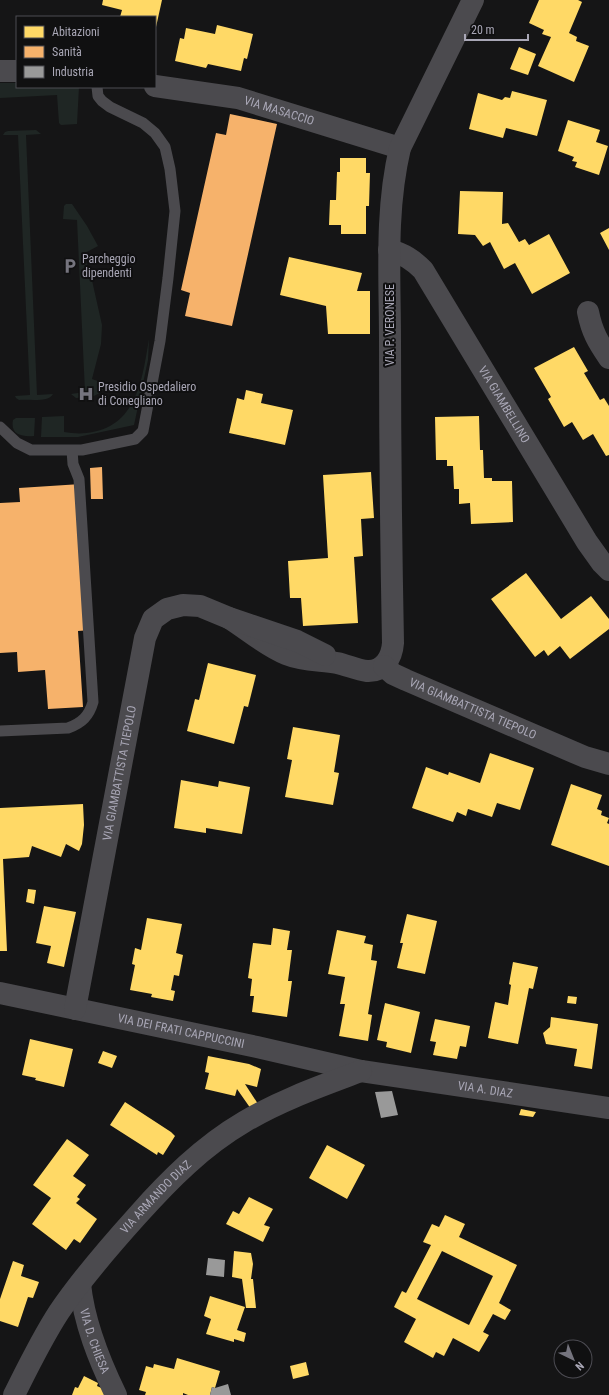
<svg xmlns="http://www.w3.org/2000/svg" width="609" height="1395" viewBox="0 0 609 1395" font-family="'Roboto Condensed',sans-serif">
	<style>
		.green { fill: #1f2624 }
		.homes { fill: #ffd966; fill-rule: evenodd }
		.health { fill: #f6b26b }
		.industry { fill: #999 }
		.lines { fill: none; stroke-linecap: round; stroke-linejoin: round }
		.lane { stroke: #4b4a4e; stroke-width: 11 }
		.street { stroke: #4b4a4e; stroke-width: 22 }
		.labels { text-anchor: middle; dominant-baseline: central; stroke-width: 4; stroke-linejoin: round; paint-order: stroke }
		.street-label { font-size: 12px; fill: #a9a7b6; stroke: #101011 }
		.poi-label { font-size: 12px; fill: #a9a7b6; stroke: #101011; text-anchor: start }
	</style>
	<rect width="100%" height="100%" fill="#151516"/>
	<path class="green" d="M0,83h17v4h62l-2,37 -16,1 -2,-2 -2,-28 -57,3z
		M36,130l5,4 -15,1 11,260 16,-1c-5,9 -24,5 -34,6l-3,-2 -1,-2 15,-1 -12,-260h-15l2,-3 3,-1z
		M66,204h6l15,22 11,20 -15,8 8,22 11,49 -1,19 -9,35 14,5c-6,14 -17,13 -30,14l-5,-4 14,-2 -8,-172 -14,-1 1,-13z
		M149,339l-1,21 -14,65 -56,12h-37l1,-20 22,-1v16c7,1 15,2 22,1 51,-5 56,-53 63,-94z
		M16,418h19l-1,18c-12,1 -24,-1 -21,-16z"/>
	<path class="homes" d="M103,0h59l-6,27 -1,-10h-35l2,-7 -20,-5z
		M539,0h39l4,2 -13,31 8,4 -1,4 13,5 -15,36 -36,-16 13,-29 -9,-3 2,-4 -15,-7z
		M217,25l36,9 -6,25 -3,-1 -3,13 -33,-7 -2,4 -31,-7 5,-23 4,1 2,-11 29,6z
		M519,47l17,7 -8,21 -18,-6z
		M512,91l35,9 -10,36 -31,-8 -3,10 -34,-9 9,-36 24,7 3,-3 5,1z
		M568,120l32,10 -4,12 12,4 -9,29 -24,-8 2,-5 -5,-1 2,-4 -16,-6z
		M340,158h26v15h4l-1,33h-3v28h-25v-9h-12l1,-25h6l1,-28h3z
		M460,191l43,1 -1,32 6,-1 11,19 6,-3 4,6 20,-11 21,39 -38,21 -17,-31 -11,6 -14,-27 -7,4 -8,-11 -17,-1z
		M609,228v22l-9,-17z
		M289,257l73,16 -5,18h13v43h-42l-2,-28 -46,-11z
		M574,347l14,24 -4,2 16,27 4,-2 5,8v49l-3,1 -13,-22 -10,6 -11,-18 -8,5 -16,-28 3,-2 -17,-29z
		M246,390l17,4 -2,9 32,7 -8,35 -56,-12 8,-35 7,2z
		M479,416l1,34h3l1,28h8v3h20l1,41 -42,2 -1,-21 -11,1v-15h-5l-1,-23h-6v-6h-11l-1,-43z
		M371,472l3,46 -13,1 2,37 -9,1 4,66 -55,3 -2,-28h-11l-2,-37 40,-3 -5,-83z
		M526,573l35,46 30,-23 18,23v10l-39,30 -10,-13 -12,10 -4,-6 -9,7 -44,-58z
		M208,663l48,12 -8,32 -4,-1 -10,38 -47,-13 8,-32 4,1z
		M293,727l47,8 -6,37 5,1 -6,32 -48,-8 7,-37 -5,-1z
		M490,753l44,15 -14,42 -23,-7 -5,14 -24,-8 -2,7 -9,-4 -4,10 -41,-14 14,-41 22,8 1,-3 31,11z
		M181,780l37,7 1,-6 31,6 -8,47 -36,-6v5l-32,-5z
		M571,784l31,11 -5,14 5,2 -1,4 8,3 -2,5 2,1v42l-58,-21z
		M83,804l1,21 -2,19 -3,7 -13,-7 -5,13 -29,-11 -3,11 -26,2 4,92h-7v-143z
		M28,889l8,1 -2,14 -8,-2z
		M44,906l32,6 -12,55 -17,-4 4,-17 -15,-3z
		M407,914l30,7 -12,53 -28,-6 6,-25h-3z
		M147,918l35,6 -6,29 7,2 -4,21 -5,-1 -3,15 4,1 -2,10 -22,-4 1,-3 -22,-4 5,-25 -3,-1 3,-16 6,2z
		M273,928l17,3 -3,19h5l-4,31h4l-5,36 -35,-5 2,-16h-4l2,-17 -4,-1 5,-35 18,2z
		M337,930l29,6 -2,7 9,2 -2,15 6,1 -9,53 4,1 -4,26 -29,-5 6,-32h-5l5,-27 -17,-3z
		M513,962l25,5 -5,22 -4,-1 -11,56 -30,-6 7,-36 13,3 3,-20 -2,-1z
		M568,996l9,1 -1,7 -9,-1z
		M385,1003l35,9 -9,41 -25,-6 1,-5 -10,-2z
		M551,1017l47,7 -6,45 -18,-3 3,-17 -31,-5 -3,-11 7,-6z
		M435,1019l35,7 -4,21 -6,-1 -3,13 -24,-4 3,-13 -6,-1z
		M30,1039l43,10 -9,38 -29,-7 1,-2 -14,-3z
		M103,1051l14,5 -5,12 -14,-5z
		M208,1056l41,8 12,5 -4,18 -12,-3 13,20 -7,5 -14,-20 -2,7 -30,-7 4,-16 -4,-1z
		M125,1102l46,30 4,4 -12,19 -5,-3 -1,3 -47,-30z
		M521,1109l15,3 -3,5 -14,-2z
		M67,1139l22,16 -16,21 13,9 -9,12 3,2 -4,4 21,16 -17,24 -6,-4 -8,11 -34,-26 19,-26 -18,-13z
		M327,1145l38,20 -18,34 -38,-21z
		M249,1197l24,12 -9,16 6,2 -7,15 -37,-18 7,-13 6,3z
		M445,1215l20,9 -6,13 58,28 -18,38 12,7 -6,10 -12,-6 -10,18 6,3 -10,17 -26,-14 -9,18 -8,-4 -3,6 -29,-16 12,-23 -22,-12 8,-16 4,2 25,-48 -8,-3 9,-18 7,3zM442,1251l51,25 -24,49 -52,-26z
		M234,1251l17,2 2,11 -2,15h2l3,29h-10l-4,-29 -10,-2z
		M13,1261l11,4 -3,11 18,6 -6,16 -5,-1 -10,30 -18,-6v-22z
		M210,1296l35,11 -8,23 9,3 -2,9 -10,-3v3l-28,-8 5,-15 -7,-3z
		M177,1358l43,13 -5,17 -3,-1 -2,8h-22l-5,-2v2h-38l1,-3 -7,-2 7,-24 7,2 1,-4 20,5z
		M306,1362l3,13 -16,4 -3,-13z
		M84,1376l14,7 -1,3 11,5 -2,4h-34l3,-8 3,1z"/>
	<path class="health" d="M230,114l47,10 -45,202 -47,-10 5,-23 -9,-3 35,-157 10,2z
		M102,467l1,32h-12l-1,-31z
		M81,484l10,146 -13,1 5,76 -35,2 -3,-39 -27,2 -1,-20 -17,1v-150l20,-1 -1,-14z"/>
	<path class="industry" d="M392,1091l6,24 -17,3 -6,-26z
		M208,1258l17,2 -1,17 -18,-2z
		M228,1384l3,11h-21l2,-8 3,1z"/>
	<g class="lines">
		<path class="lane" d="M0,427l17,16 14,7h51l53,-11 8,-8 17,-90 8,-63 7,-67 -5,-42 -5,-22 -10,-14 -12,-10 -33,-16 -8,-6 -4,-5 -1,-9
			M0,731l68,-3c14,-5 21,-12 25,-26l-14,-223 -6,-15 -1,-14"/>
		<g class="street">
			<path d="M0,71h17"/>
			<path id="s1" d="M155,86l83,12 162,50"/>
			<path id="s2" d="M389,250c15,4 24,10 34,20l164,272 15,21 7,7"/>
			<path d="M588,312c4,20 10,30 21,46"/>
			<path d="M229,618c19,12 37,28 57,36 17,7 34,6 51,9 10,2 20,7 30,8 17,1 25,-14 26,-28 -2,-101 -3,-201 -3,-302 0,-64 -5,-130 10,-193l73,-148"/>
			<path id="s3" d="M384,666l9,8 13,6 179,77 24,7"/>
			<path id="s4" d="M0,993l257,54 104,24 248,37"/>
			<path id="s5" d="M75,1009l70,-371 8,-19 14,-10 16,-4 17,1 29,12 68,23 28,14"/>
			<path id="s6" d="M80,1284c4,39 19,76 36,111"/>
			<path id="s7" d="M14,1395c14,-28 28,-57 45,-83 23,-34 51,-66 78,-96 32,-36 66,-70 107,-94 37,-22 77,-36 117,-51"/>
		</g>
	</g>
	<defs>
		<symbol id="parking-bare" viewBox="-9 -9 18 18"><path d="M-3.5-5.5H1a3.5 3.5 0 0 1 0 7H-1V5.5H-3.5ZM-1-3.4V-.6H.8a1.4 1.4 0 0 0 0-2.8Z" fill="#75747e" stroke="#101011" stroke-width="2.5" paint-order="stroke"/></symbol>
		<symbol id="hospital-bare" viewBox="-9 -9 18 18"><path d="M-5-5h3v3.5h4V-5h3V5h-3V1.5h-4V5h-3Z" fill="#75747e" stroke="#101011" stroke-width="2.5" paint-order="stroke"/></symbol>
	</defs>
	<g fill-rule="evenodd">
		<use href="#parking-bare" x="59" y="255" width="22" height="22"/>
		<use href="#hospital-bare" x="75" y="383" width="22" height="22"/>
	</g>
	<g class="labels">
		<g class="street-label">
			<text stroke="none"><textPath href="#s1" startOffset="127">VIA MASACCIO</textPath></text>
			<text transform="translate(390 325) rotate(-90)">VIA P. VERONESE</text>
			<text stroke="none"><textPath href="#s2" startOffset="197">VIA GIAMBELLINO</textPath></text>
			<text stroke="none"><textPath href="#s3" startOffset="99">VIA GIAMBATTISTA TIEPOLO</textPath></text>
			<text stroke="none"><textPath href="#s5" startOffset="240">VIA GIAMBATTISTA TIEPOLO</textPath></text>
			<text stroke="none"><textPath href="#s4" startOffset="185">VIA DEI FRATI CAPPUCCINI</textPath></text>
			<text stroke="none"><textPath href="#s4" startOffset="495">VIA A. DIAZ</textPath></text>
			<text stroke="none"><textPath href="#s7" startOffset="245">VIA ARMANDO DIAZ</textPath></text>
			<text stroke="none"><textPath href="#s6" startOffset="59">VIA D. CHIESA</textPath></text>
		</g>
		<g class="poi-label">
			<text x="82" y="259">Parcheggio<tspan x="82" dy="14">dipendenti</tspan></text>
			<text x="98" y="387">Presidio Ospedaliero<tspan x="98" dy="14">di Conegliano</tspan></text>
		</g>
	</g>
	<rect x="16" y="16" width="140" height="72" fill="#101011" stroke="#4d4c53"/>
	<rect x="24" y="26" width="20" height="12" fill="#ffd966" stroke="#4d4c53"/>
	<text x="52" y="36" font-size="12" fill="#a9a7b6">Abitazioni</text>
	<rect x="24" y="46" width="20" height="12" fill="#f6b26b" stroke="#4d4c53"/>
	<text x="52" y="56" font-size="12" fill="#a9a7b6">Sanità</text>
	<rect x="24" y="66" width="20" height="12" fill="#999999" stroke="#4d4c53"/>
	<text x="52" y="76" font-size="12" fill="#a9a7b6">Industria</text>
	<g transform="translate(573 1359) rotate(137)"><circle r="19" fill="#101011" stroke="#4d4c53"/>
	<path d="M0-3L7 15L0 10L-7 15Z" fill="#75747e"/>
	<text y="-6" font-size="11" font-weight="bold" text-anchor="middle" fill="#a9a7b6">N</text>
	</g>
	<path d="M465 34v6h63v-6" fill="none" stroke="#a9a7b6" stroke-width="2"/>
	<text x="471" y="34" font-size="12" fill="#a9a7b6" stroke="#101011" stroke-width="3" paint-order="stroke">20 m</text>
</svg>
